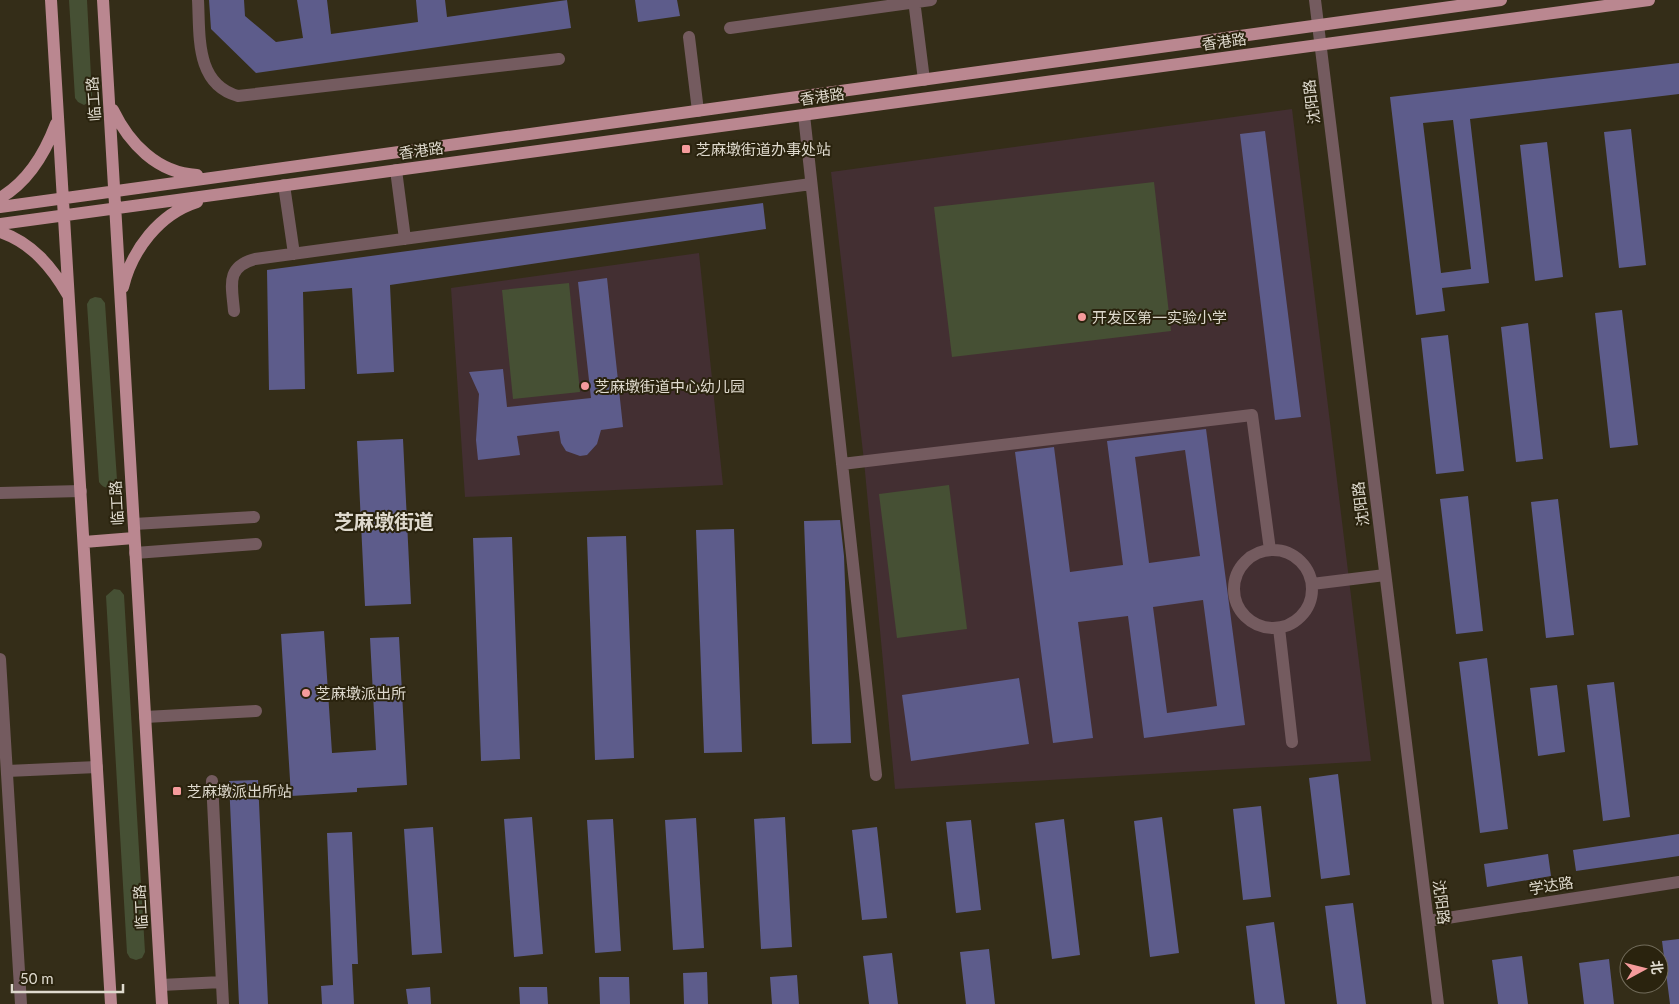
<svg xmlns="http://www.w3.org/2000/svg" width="1679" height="1004" viewBox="0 0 1679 1004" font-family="Lato,'Noto Sans SC',sans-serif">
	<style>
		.education { fill: #432f32 }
		.green { fill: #465034 }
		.building { fill: #5d5c8b; fill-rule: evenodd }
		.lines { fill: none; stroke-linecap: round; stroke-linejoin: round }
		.minor { stroke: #745b5f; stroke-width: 12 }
		.major { stroke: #ba8790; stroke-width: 12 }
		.poi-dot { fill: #f59b9c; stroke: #2a230e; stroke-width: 2 }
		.labels { text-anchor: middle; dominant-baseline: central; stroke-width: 4; stroke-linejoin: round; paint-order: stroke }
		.street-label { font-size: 15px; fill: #dfdace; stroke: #2a230e }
		.poi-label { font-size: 15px; fill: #dfdace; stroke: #2a230e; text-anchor: start }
		.district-label { font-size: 20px; font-weight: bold; fill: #dfdace; stroke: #2a230e }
	</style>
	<rect width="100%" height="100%" fill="#342d18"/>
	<path class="education" d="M1292,109l79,652 -476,28 -31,-328 -33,-289z
		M699,253l24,232 -258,12 -14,-209z"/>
	<path class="green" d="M69,0h18l5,96 -3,6 -5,3 -6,-3 -3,-4z
		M1154,182l17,149 -219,26 -18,-150z
		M569,283l11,109 -67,7 -11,-109z
		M95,297l6,1 4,5 12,177 -3,6c-7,3 -11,2 -15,-4l-12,-178 3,-5z
		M949,485l18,144 -70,9 -18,-144z
		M114,589l6,1 4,5 21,357 -3,6 -6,2 -6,-2 -3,-5 -21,-357z"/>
	<path class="building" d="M209,0h35l1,16 31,26 27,-4 -6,-38h30l4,34 87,-12 -2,-22h29l2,17 120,-17 4,28 -315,45 -45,-44z
		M635,0h42l3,16 -42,6z
		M1679,63v31l-209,25 19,164 -47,5 3,23 -29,4 -26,-218zM1453,120l18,149 -30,4 -18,-150z
		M1631,129l15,136 -27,3 -15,-136z
		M1265,131l36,286 -26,3 -35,-286z
		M1547,142l16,135 -28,4 -15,-136z
		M763,203l3,26 -376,56 4,87 -37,2 -5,-86 -49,4 2,97 -36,1 -2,-120z
		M607,278l16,149 -22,3 -4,14 -10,11 -7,1 -14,-5 -5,-8 -2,-12 -42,5 3,19 -42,5 -2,-20 3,-46 -10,-22 34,-3 4,38 84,-9 -13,-116z
		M1622,310l16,135 -28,3 -15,-135z
		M1528,323l15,136 -27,3 -15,-135z
		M1448,335l16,136 -28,3 -15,-136z
		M1206,429l39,296 -101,13 -16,-122 -50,6 15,116 -40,5 -38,-291 39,-5 16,125 53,-7 -16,-124zM1185,450l15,106 -51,7 -14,-106zM1203,600l14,106 -50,7 -14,-106z
		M403,439l8,165 -46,2 -8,-165z
		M1468,496l15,135 -27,3 -16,-135z
		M1558,499l16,136 -28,3 -15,-136z
		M840,520l4,36 7,187 -39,1 -8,-223z
		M734,529l8,223 -38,1 -8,-223z
		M626,536l8,222 -39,2 -8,-223z
		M512,537l8,222 -39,2 -8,-223z
		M324,631l8,122 44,-3 -6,-112 29,-1 8,148 -50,3v4l-66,4 -10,-162z
		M1487,658l21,171 -28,4 -21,-171z
		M1019,678l10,66 -118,17 -9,-66z
		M1614,682l16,135 -27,4 -16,-136z
		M1557,685l8,67 -27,4 -8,-68z
		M1338,774l12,101 -29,4 -12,-101z
		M258,780l10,224h-29l-10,-223z
		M1261,806l10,91 -28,3 -10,-91z
		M532,817l11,137 -29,3 -10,-138z
		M785,817l7,130 -31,2 -7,-130z
		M1162,817l17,136 -29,4 -16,-136z
		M696,818l8,130 -31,2 -8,-130z
		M613,819l8,132 -26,2 -8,-133z
		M1064,819l16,136 -28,4 -17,-136z
		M971,820l10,90 -25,3 -10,-91z
		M433,827l9,126 -30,2 -8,-126z
		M877,827l10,91 -25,2 -10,-90z
		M352,832l6,132h-6l2,40h-32l-1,-18 12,-1 -6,-152z
		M1679,834v22l-103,15 -3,-21z
		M1548,854l3,22 -64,11 -3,-23z
		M1353,903l13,101h-29l-12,-98z
		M1274,922l11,82h-30l-9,-78z
		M1679,939v65h-9l-8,-63z
		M989,949l6,55h-29l-6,-52z
		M892,953l6,51h-29l-6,-48z
		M1522,956l6,48h-30l-6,-44z
		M1609,959l5,45h-30l-5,-41z
		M707,972l1,32h-24l-1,-31z
		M797,975l2,29h-27l-2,-27z
		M599,977h30l1,27h-30z
		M430,987l1,17h-23l-2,-15z
		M519,987h28l1,17h-28z"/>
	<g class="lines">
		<path class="minor" d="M198,0c2,36 -3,84 40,96l321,-37
			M914,0l10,80
			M1315,0l123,1004
			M730,28l201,-28
			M689,37l9,74
			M804,115l72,660
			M396,170l9,69
			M284,185l10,69
			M234,311c-2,-25 -9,-44 21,-52l556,-75
			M842,464l410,-49 18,135
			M0,493l81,-2
			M134,524l120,-7
			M1234 589a39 39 0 1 1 78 0a39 39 0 1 1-78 0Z
			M135,553l121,-9
			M1312,584l73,-9
			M1279,628l13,114
			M0,659l21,345
			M145,717l111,-6
			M7,771l90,-4
			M212,781l11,223
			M1428,921l251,-39
			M161,985l61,-3"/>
		<path class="major" d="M51,0l60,1004
			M103,0l59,1004
			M113,110c16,33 44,63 84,65
			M0,198c28,-16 45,-45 56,-74
			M0,207l1501,-207
			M0,224l1649,-224
			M0,232c32,11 52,35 68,63
			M123,287c9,-37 36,-73 74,-85
			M84,542l50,-4"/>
	</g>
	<g class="poi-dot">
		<rect x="681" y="144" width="10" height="10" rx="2.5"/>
		<circle cx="1082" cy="317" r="5"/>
		<circle cx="585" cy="386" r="5"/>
		<circle cx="306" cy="693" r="5"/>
		<rect x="172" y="786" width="10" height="10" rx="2.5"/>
	</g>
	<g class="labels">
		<g class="street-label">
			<text transform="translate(1224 41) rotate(-8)">香港路</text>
			<text transform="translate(822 96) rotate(-8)">香港路</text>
			<text transform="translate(93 99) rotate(-94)">临工路</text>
			<text transform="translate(1311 102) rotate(-97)">沈阳路</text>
			<text transform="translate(421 150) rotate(-8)">香港路</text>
			<text transform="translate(116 503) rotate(-93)">临工路</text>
			<text transform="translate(1360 504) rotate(-97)">沈阳路</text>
			<text transform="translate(1551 885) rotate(-9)">学达路</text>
			<text transform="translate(1442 902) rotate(83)">沈阳路</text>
			<text transform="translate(140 907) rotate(-93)">临工路</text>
		</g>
		<g class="poi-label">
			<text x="696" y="149">芝麻墩街道办事处站</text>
			<text x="1092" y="317">开发区第一实验小学</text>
			<text x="595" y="386">芝麻墩街道中心幼儿园</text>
			<text x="316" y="693">芝麻墩派出所</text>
			<text x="187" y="791">芝麻墩派出所站</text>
		</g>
		<g class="district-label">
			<text x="384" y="521">芝麻墩街道</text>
		</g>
	</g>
	<g transform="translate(1644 969) rotate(83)"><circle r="24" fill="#2a230e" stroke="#726c5b"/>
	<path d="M0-4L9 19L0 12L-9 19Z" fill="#f59b9c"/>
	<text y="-8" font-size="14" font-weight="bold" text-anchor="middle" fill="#dfdace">北</text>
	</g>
	<path d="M12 984v8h111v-8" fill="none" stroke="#dfdace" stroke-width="2.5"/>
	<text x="20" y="984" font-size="15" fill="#dfdace" stroke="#2a230e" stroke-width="4" paint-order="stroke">50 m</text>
</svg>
